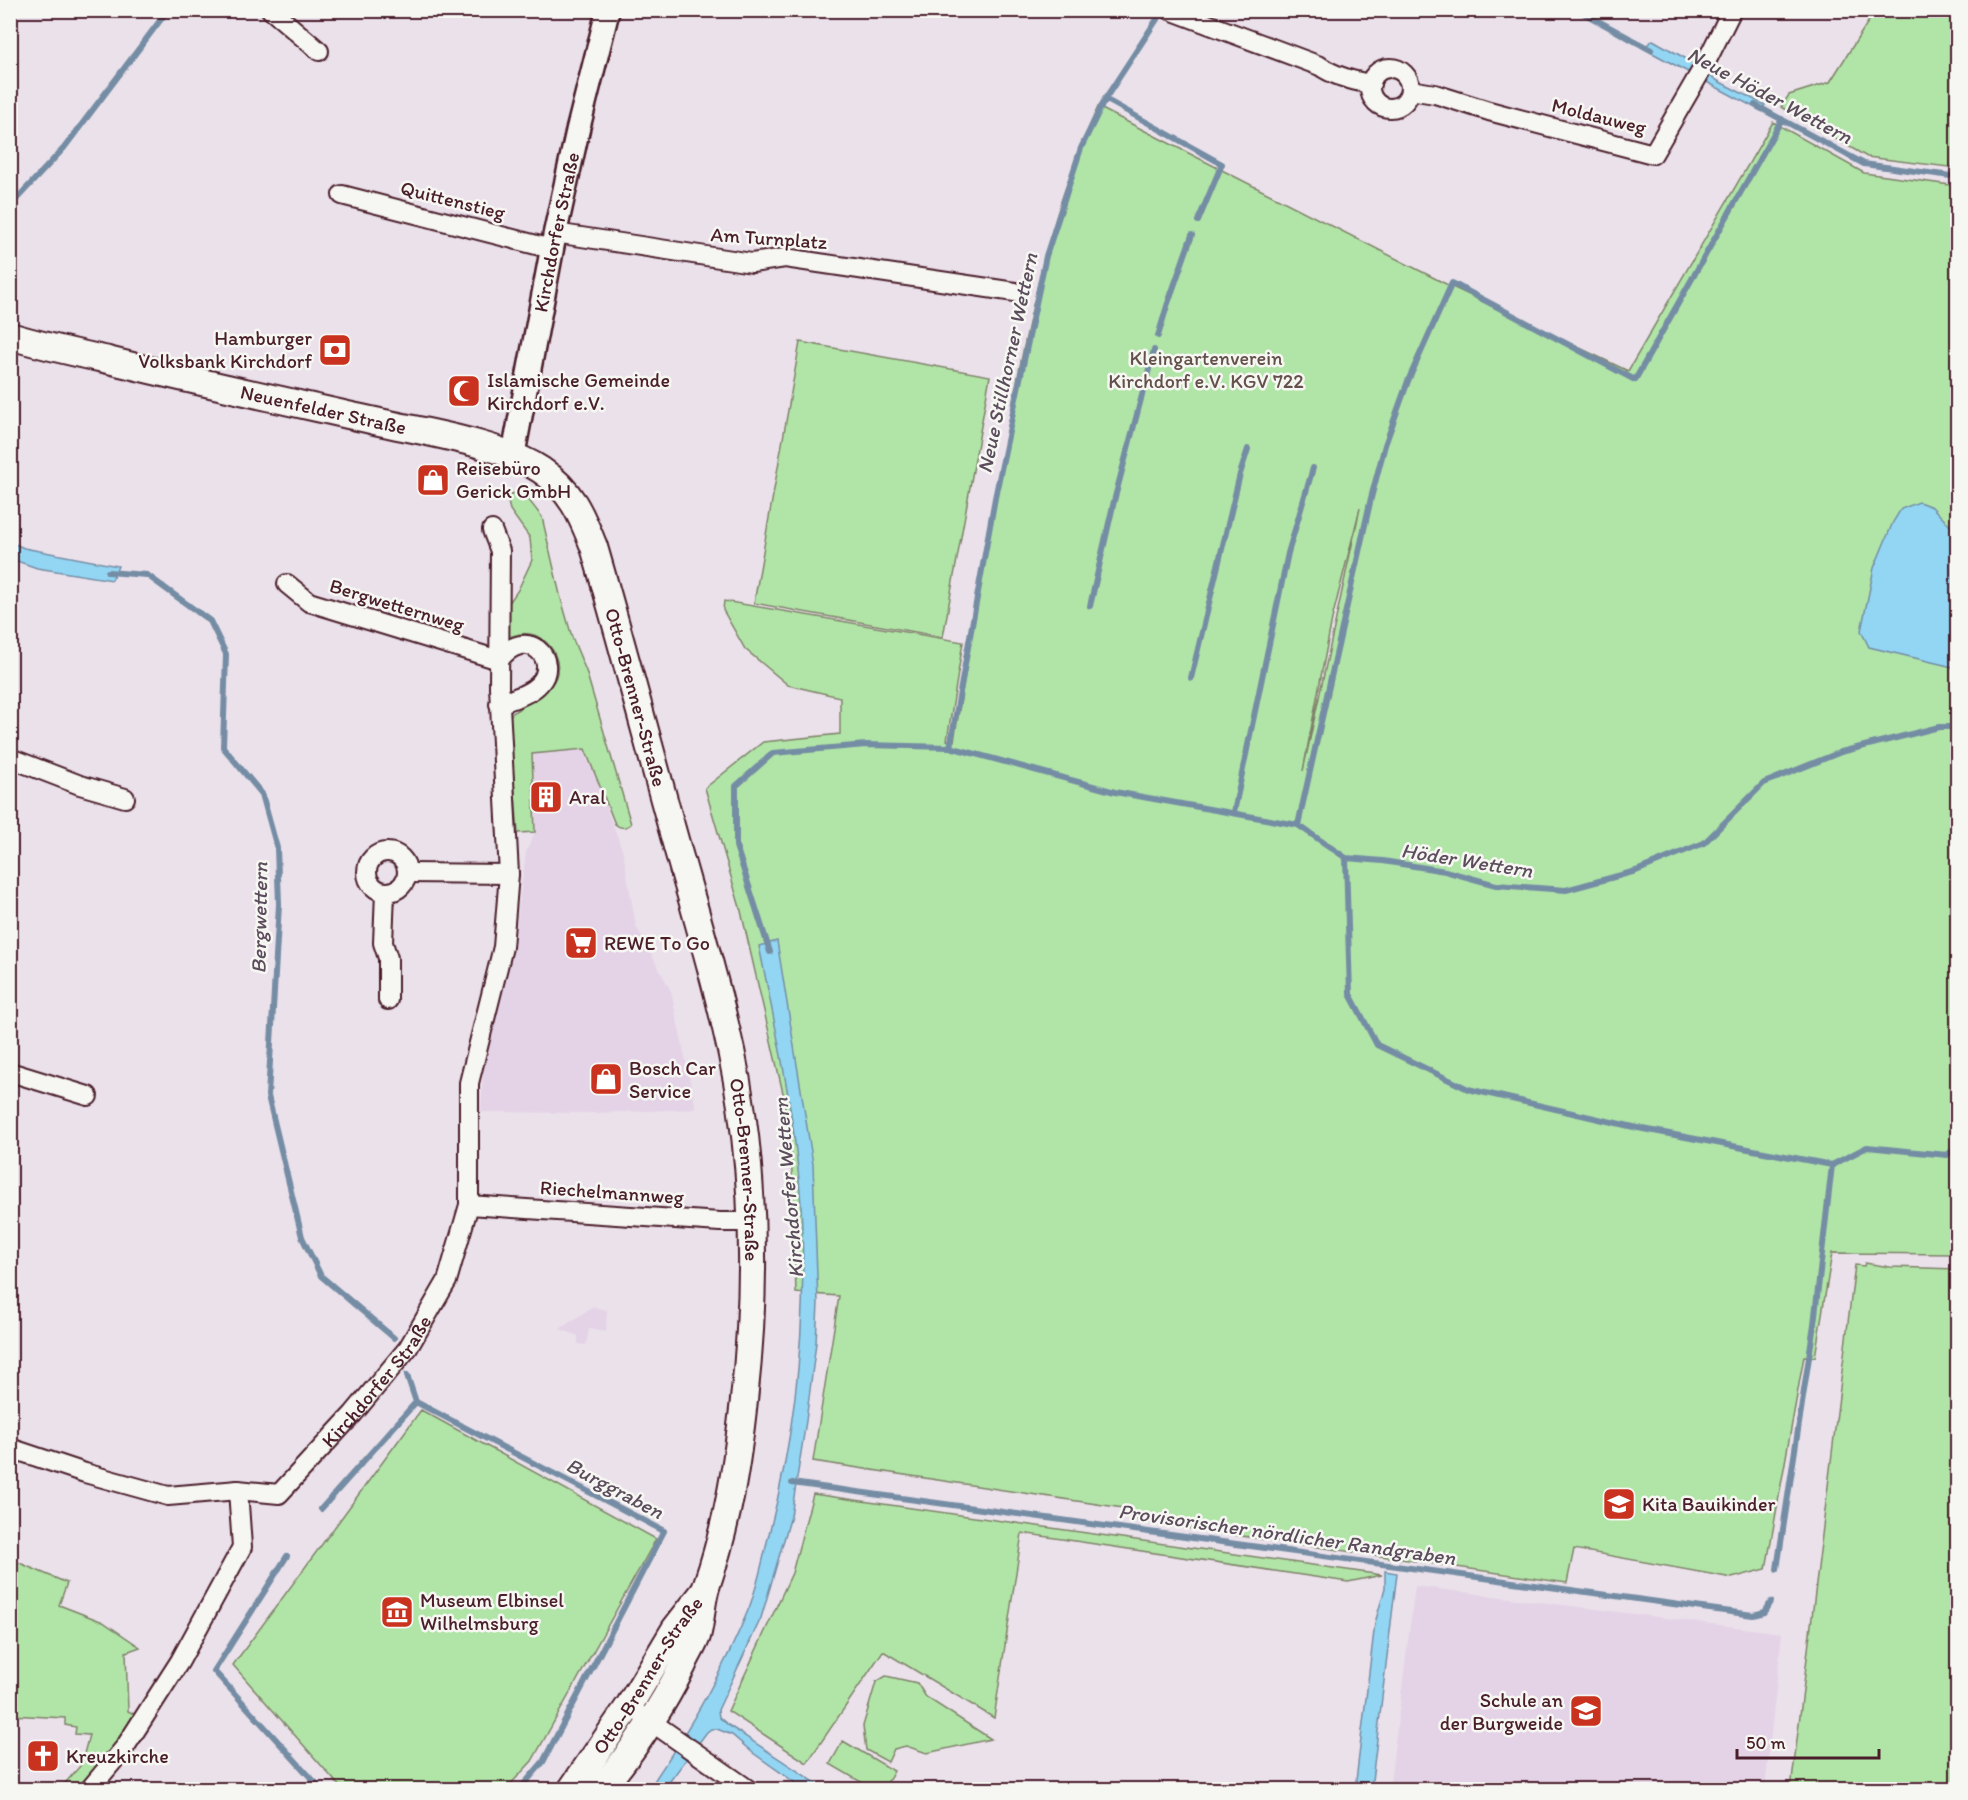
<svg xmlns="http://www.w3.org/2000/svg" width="1968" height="1800" viewBox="0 0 1968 1800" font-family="Itim,sans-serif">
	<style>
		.built { fill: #e4d3e6 }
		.green { fill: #b1e5a7; stroke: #7e8269; stroke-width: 1.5; fill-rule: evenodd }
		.water { fill: #92d6f4; stroke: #758da4; stroke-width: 1.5 }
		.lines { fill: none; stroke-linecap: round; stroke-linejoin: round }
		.stream { stroke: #758da4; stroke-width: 6 }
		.minor-casing { stroke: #4a1f2b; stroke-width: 22 }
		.tertiary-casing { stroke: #4a1f2b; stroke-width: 27 }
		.secondary-casing { stroke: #4a1f2b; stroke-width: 30 }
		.minor { stroke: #f6f6f2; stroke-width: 18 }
		.tertiary { stroke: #f6f6f2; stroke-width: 22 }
		.secondary { stroke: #f6f6f2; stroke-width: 26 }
		.labels { text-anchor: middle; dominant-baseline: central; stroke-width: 5; stroke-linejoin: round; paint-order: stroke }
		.street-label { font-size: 20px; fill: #4a1f2b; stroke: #f6f6f2 }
		.poi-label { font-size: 20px; fill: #4a1f2b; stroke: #f6f6f2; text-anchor: start }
		.park-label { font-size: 20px; fill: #64504a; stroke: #f6f6f2 }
		.water-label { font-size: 21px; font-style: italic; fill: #5c4d5d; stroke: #f6f6f2 }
	</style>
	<rect width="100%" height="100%" fill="#ebe1eb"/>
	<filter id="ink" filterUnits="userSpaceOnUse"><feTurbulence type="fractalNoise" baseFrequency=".0167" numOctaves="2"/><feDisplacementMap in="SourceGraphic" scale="12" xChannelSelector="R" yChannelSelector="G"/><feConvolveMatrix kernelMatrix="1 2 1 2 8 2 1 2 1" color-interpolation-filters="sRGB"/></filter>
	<g filter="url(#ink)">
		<path class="built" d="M585,749l38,103 13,74 35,65 25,118 -100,4 -115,-1 3,-58 29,-103 13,-99 9,-20 -3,-78z
			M592,1307l15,3 -1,22 -17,-3 -3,16 -8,-1v-8l-18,-7z
			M1415,1586l367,47 -17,156h-376z"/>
		<path class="green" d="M1875,11h82v157l-90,-11 -86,-50 8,-12 41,-13z
			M1098,107l348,177 182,87 145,-249 91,51 93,13v1068l-125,-1 -17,104 -11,-1 -38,213 -34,9 -158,-29 -7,34 -429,-62 -15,-13 -310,-47 26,-165 -43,-3 -5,-146 -8,-54 -42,-182 -36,-123 58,-46 77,-8v-37l-52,-12 -43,-36 -22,-39 1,-9 239,41 -16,98 7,1c18,-108 35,-216 56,-324 20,-105 42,-213 88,-310zM1360,508l-57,263 29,-152z
			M800,342l190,34 -47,261 -189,-34z
			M515,493l13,6 14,18 18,78 12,42 14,34 45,153c-6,4 -10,5 -16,0l-30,-75 -53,5 3,78 -17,1 -9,-117c10,-8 35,-22 42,-31 16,-18 1,-47 -21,-51 -8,-2 -16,1 -23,4l2,-35 9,-13 14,-30 -2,-22 -20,-28 -2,-8 3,-8z
			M1865,1263l25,4 67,2v520h-166l64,-524 9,1z
			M421,1410l235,129 -124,222 -26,28h-164l-109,-124z
			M813,1494l569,81 -34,7 -326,-49 -28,185 -111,-67 -76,112 -79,-52 64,-138z
			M10,1559l57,24 -8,22 44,17 37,25 -14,5 2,59 8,4 -23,34 -31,40h-22l21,-24 8,-30 -14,-1 1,-7 -11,-2v-7l-54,-3z
			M886,1676l31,7 9,14 65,42 -64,14 -21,-7 -12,3 -6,13 -22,-12 -3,-24 13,-44z
			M843,1741l51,30 -10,18h-11l-43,-25z"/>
		<path class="water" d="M1653,40l37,21 28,20 47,24 -4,6 -118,-63z
			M1919,502l13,5 19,20 6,3v138l-88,-21 -8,-16 13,-63 19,-46 8,-13z
			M10,542l14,6 94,18 -6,14 -75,-12 -26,-9z
			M777,941l36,223 5,139 -2,40 -10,78 -15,95 -30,102 -43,92 1,7 9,8 97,64h-21l-51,-36 -21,-18 -15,-6h-6l-4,3 -43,57 -16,1c39,-57 75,-118 101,-182 8,-21 13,-44 18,-66 27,-102 39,-208 35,-314 -3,-95 -24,-189 -43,-282z
			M1385,1571l12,2 -26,216h-16l20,-166 10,-35z"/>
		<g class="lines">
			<path class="stream" d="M1578,10l73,40
				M1105,99l117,65 -24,57
				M1755,105l109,59 94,13
				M10,206l54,-58 104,-138
				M1158,336l9,-30 25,-71
				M108,572l39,3 63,46 16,33 -3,93 39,47 15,54 2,56 -11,192 34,141 19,39 73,62
				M1090,606l24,-105 40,-151
				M1191,678l49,-204 8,-25
				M950,747l45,-249 51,-242 35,-108 24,-49 58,-89
				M1234,812l54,-259 25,-85
				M1298,825l73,-327 14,-53 23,-64 44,-98 183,97 147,-261
				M1346,858l4,136 27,51 91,44 170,39 194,37
				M770,952l-34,-106v-60l37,-33 93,-8 84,2 165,45 183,33 48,33 37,3 62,10 51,14 70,5 70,-19 68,-28 60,-60 77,-31 98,-25h19
				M407,1375l9,27
				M416,1402l248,129 -121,231 -24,28
				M792,1483l961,132 12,-3 6,-10
				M321,1509l95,-107
				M287,1556l-73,115 108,119
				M1777,1569l37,-245 18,-159 35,-18 80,8 11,-8"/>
			<defs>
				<g id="minor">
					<path d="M271,10l48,41"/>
					<path d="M1170,10l150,56c14,10 33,15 51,18"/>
					<circle cx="1390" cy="88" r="20"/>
					<path d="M1410,90l25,4 54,17 164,43 51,-88 28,-56"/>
					<path d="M342,195l210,54"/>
					<path d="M555,233l197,30 33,-5 230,34"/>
					<path d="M287,584l22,18 190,58"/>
					<path d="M499,660c28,-36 61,0 41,23 -9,11 -28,16 -41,21"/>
					<path d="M10,758l70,27 45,13"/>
					<circle cx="387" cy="872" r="20"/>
					<path d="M408,873l101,1"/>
					<path d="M385,892l-2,51 5,15v42"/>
					<path d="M10,1072l78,24"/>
					<path d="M469,1205l251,17h32"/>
					<path id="s1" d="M10,1448l75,25 83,23 70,-6 41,4 74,-80 55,-66 39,-67 22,-76v-122l34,-136 6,-73 -10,-187 1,-136 -8,-21"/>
					<path d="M643,1716l106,74"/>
					<path d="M89,1790l36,-43 55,-86 62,-114 -4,-57"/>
				</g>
				<g id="tertiary">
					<path id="s2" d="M513,456l42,-223 23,-104 30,-119"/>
				</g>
				<g id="secondary">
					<path id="s3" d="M10,336c33,10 66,17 98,24 89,22 178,41 267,61 48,11 125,22 166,49 30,20 40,44 53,77 27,93 52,188 78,282 18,65 38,130 53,195 30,123 33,251 19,376 -7,65 -16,122 -37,184 -6,17 -5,35 -10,52 -3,9 -10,19 -14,29 -22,44 -50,86 -83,125"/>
					<path id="s4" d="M571,1790l58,-84 46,-77 28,-36"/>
				</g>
			</defs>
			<use href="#minor" class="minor-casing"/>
			<use href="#tertiary" class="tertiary-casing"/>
			<use href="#secondary" class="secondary-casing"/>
			<use href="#minor" class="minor"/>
			<use href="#tertiary" class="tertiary"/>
			<use href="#secondary" class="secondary"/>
		</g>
	</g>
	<defs>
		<symbol id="bank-square" viewBox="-11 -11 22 22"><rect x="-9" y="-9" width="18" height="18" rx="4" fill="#c8321e" stroke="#f6f6f2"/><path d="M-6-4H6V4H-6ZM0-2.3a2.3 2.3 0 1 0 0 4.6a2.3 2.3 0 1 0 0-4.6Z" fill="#fff"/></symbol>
		<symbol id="mosque-square" viewBox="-11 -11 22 22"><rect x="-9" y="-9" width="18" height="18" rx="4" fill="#c8321e" stroke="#f6f6f2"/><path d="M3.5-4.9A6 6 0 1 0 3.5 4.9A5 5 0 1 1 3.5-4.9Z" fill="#fff"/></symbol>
		<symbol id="shop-square" viewBox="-11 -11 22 22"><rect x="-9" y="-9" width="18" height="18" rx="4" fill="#c8321e" stroke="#f6f6f2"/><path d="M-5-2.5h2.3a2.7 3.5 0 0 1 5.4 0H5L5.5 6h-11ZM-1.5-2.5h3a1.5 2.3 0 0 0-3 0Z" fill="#fff"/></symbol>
		<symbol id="building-square" viewBox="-11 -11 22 22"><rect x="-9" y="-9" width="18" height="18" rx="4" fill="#c8321e" stroke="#f6f6f2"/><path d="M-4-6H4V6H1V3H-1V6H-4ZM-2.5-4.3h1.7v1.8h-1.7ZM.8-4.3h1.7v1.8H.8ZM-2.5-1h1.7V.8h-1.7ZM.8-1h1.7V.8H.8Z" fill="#fff"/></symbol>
		<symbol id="supermarket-square" viewBox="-11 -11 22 22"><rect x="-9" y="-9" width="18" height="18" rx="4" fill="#c8321e" stroke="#f6f6f2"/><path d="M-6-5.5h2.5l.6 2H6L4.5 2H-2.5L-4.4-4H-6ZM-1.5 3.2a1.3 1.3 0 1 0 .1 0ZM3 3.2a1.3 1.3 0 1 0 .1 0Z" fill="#fff"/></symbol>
		<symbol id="school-square" viewBox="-11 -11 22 22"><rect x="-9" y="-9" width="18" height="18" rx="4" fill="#c8321e" stroke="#f6f6f2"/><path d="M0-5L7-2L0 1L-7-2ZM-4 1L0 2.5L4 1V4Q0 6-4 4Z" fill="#fff"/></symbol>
		<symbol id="museum-square" viewBox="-11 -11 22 22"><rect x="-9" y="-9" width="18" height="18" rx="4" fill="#c8321e" stroke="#f6f6f2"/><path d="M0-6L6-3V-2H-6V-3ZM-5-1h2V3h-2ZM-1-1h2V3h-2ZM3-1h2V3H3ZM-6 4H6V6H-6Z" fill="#fff"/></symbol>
		<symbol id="church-square" viewBox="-11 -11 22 22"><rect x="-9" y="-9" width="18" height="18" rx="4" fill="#c8321e" stroke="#f6f6f2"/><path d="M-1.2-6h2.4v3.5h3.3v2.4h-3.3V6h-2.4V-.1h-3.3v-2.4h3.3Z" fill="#fff"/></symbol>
	</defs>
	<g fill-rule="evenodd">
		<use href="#bank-square" x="316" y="331" width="38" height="38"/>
		<use href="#mosque-square" x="445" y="372" width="38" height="38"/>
		<use href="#shop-square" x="414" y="461" width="38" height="38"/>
		<use href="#building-square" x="527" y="778" width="38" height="38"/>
		<use href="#supermarket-square" x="562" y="924" width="38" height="38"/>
		<use href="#shop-square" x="587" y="1060" width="38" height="38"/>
		<use href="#school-square" x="1600" y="1485" width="38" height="38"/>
		<use href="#museum-square" x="378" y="1593" width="38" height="38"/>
		<use href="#school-square" x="1567" y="1692" width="38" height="38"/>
		<use href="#church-square" x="24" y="1737" width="38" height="38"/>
	</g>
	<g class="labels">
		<g class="street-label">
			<text transform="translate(1599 116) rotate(14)">Moldauweg</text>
			<text transform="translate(453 200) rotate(14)">Quittenstieg</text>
			<text stroke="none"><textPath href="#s2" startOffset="228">Kirchdorfer Straße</textPath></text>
			<text transform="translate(769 238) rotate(4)">Am Turnplatz</text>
			<text stroke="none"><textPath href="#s3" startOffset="322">Neuenfelder Straße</textPath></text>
			<text transform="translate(397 605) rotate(17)">Bergwetternweg</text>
			<text stroke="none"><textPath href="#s3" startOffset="800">Otto-Brenner-Straße</textPath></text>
			<text stroke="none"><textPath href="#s3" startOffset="1286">Otto-Brenner-Straße</textPath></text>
			<text transform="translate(612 1192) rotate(4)">Riechelmannweg</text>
			<text stroke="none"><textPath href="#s1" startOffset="426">Kirchdorfer Straße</textPath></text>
			<text stroke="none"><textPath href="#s4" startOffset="138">Otto-Brenner-Straße</textPath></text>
		</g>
		<g class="poi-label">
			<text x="312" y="338" text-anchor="end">Hamburger<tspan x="312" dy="23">Volksbank Kirchdorf</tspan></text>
			<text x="487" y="380">Islamische Gemeinde<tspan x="487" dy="23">Kirchdorf e.V.</tspan></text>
			<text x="456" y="468">Reisebüro<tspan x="456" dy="23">Gerick GmbH</tspan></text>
			<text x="569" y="797">Aral</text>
			<text x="604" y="943">REWE To Go</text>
			<text x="629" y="1068">Bosch Car<tspan x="629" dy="23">Service</tspan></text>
			<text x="1642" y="1504">Kita Bauikinder</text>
			<text x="420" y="1600">Museum Elbinsel<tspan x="420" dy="23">Wilhelmsburg</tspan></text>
			<text x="1563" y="1700" text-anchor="end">Schule an<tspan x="1563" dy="23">der Burgweide</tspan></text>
			<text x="66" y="1756">Kreuzkirche</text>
		</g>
		<g class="park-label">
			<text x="1206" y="358">Kleingartenverein<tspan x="1206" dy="23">Kirchdorf e.V. KGV 722</tspan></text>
		</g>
		<g class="water-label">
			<text transform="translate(1770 95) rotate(28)">Neue Höder Wettern</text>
			<text transform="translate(1007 363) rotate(-78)">Neue Stillhorner Wettern</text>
			<text transform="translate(1467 860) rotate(9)">Höder Wettern</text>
			<text transform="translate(259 918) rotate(-89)">Bergwettern</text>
			<text transform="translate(788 1188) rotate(-95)">Kirchdorfer Wettern</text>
			<text transform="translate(615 1488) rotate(28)">Burggraben</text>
			<text transform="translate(1287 1534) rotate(8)">Provisorischer nördlicher Randgraben</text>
		</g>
	</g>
	<rect width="1968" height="1800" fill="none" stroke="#f6f6f2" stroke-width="36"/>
	<rect x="18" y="18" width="1932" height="1764" fill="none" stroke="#4a1f2b" stroke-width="2" filter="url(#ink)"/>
	<path d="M1737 1749v9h142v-9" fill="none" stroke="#4a1f2b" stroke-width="3"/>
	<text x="1746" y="1749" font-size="18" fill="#4a1f2b" stroke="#f6f6f2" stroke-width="4.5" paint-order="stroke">50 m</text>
</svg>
